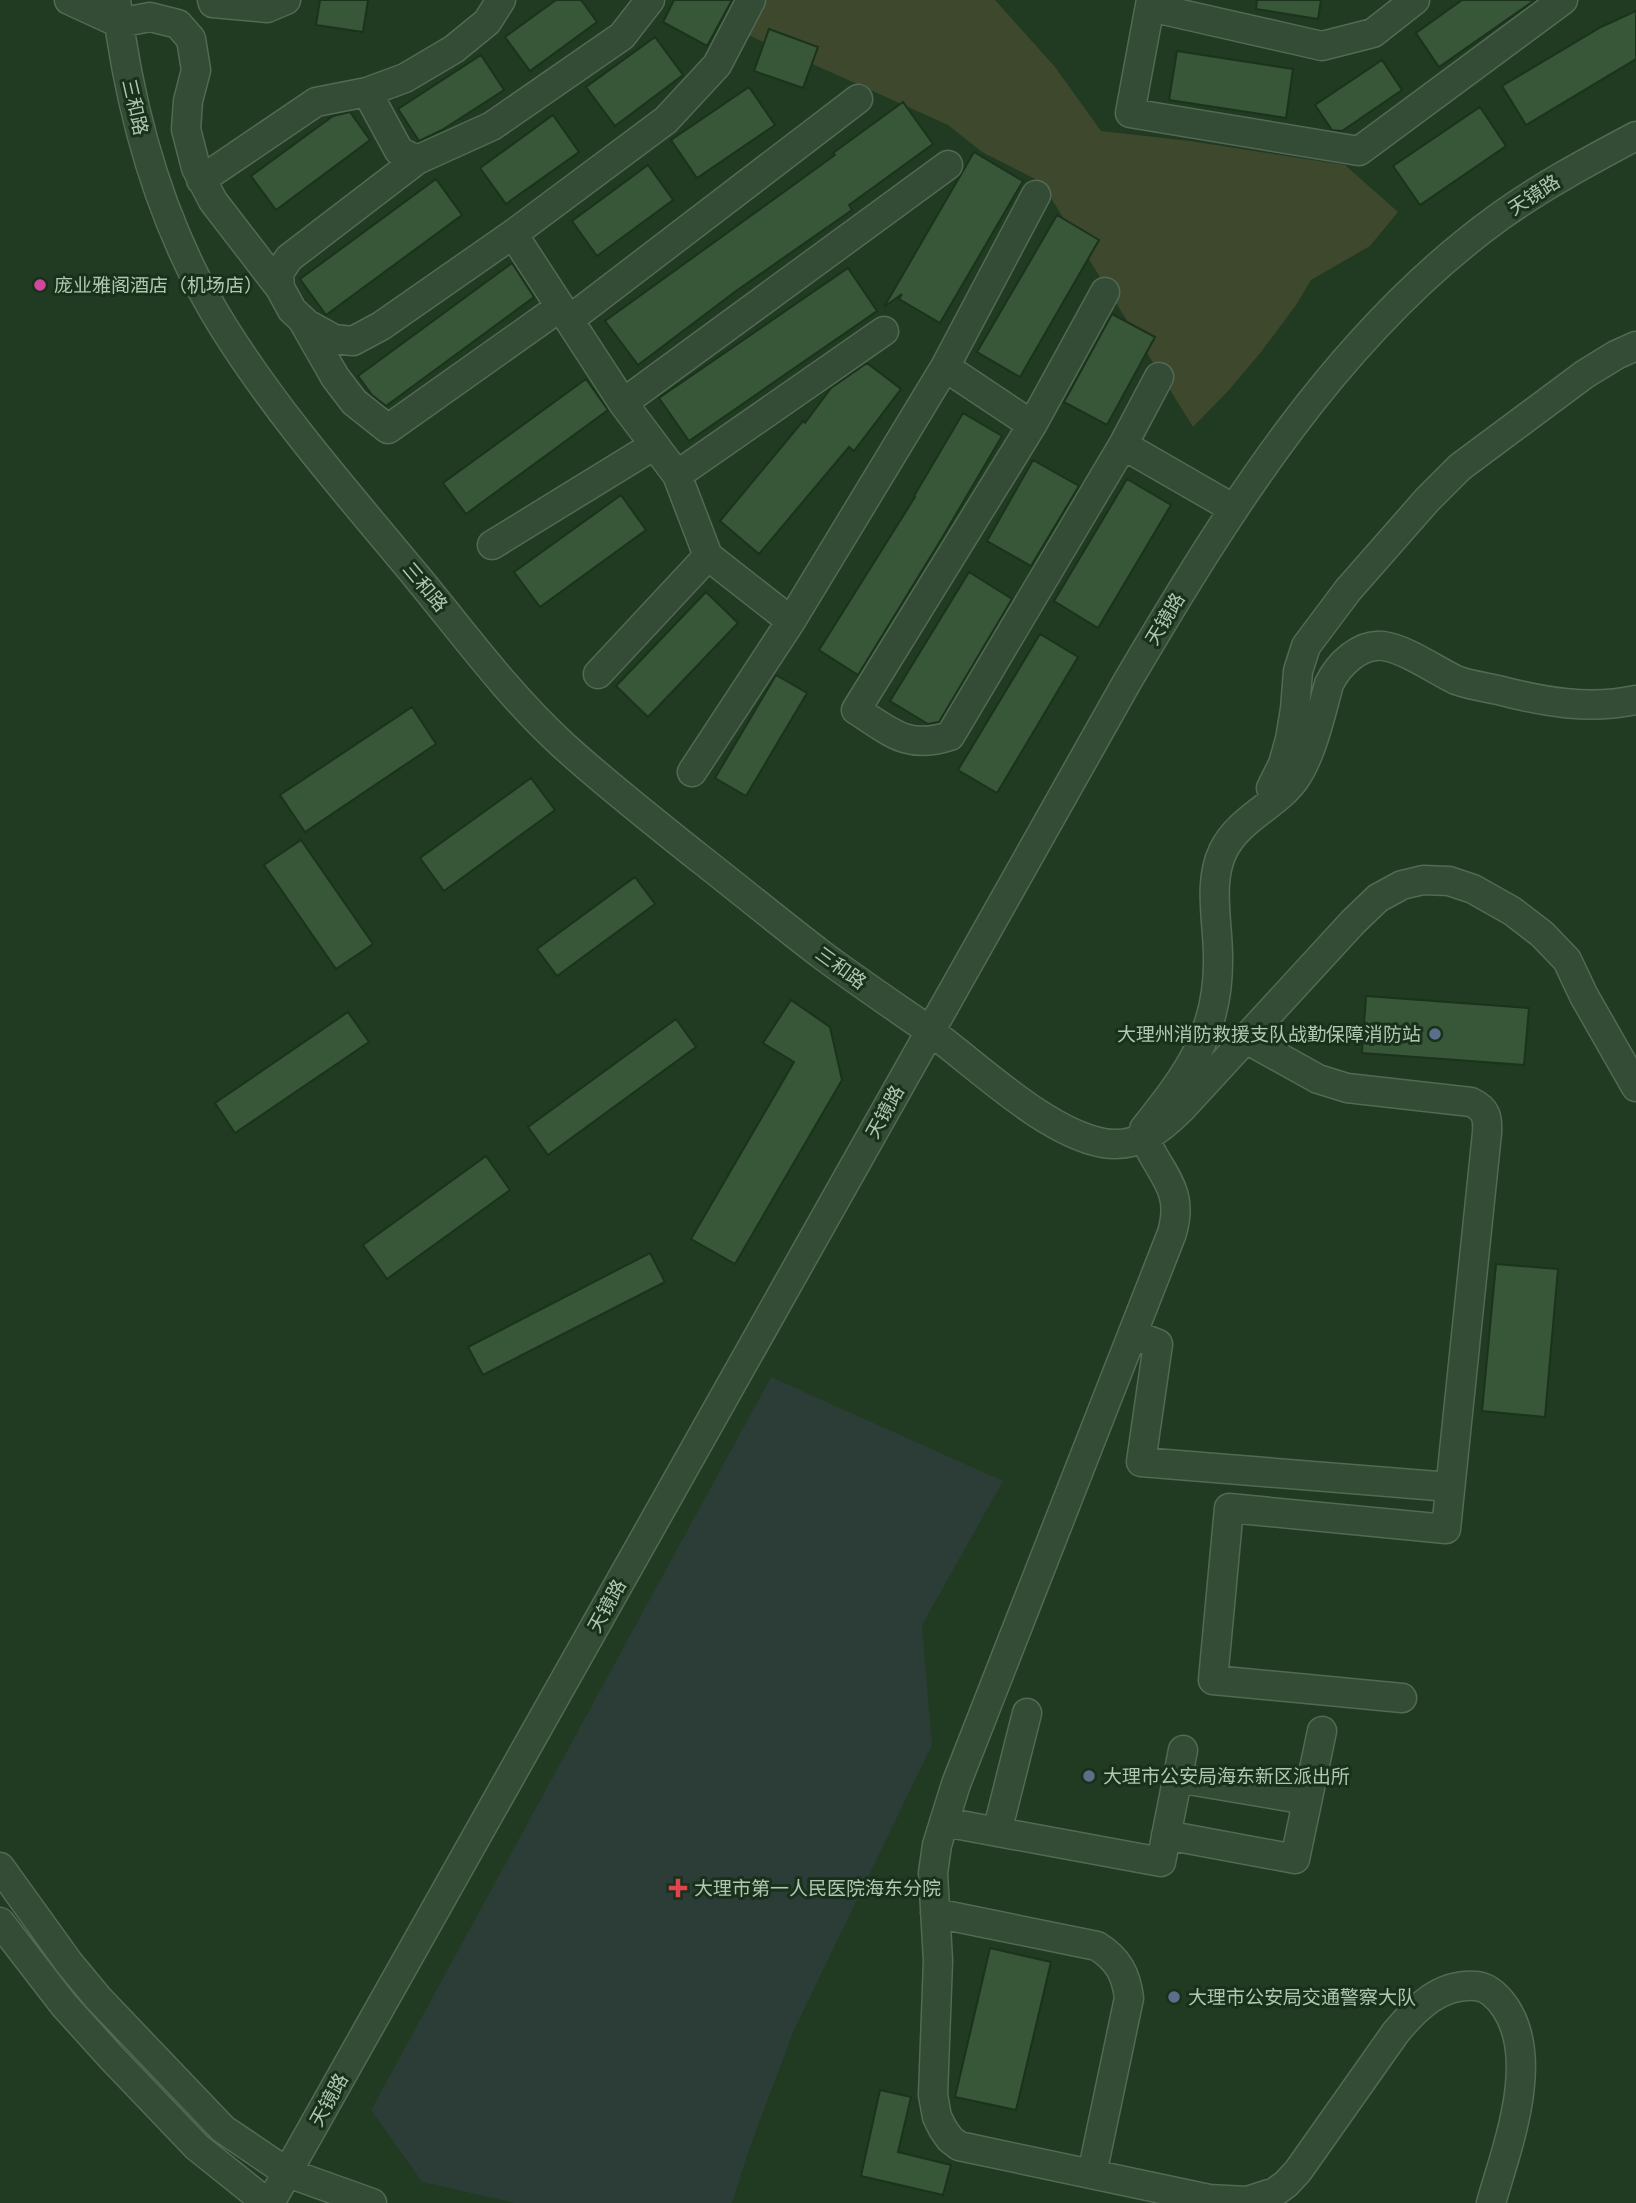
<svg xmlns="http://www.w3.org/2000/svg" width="1636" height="2203" viewBox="0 0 1636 2203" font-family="'Work Sans','Noto Sans SC',sans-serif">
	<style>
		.medical { fill: #2c3c36 }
		.green { fill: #3e482d }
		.building { fill: #375738; stroke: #1b321c; stroke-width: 2 }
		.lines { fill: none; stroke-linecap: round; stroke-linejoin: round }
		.minor-casing { stroke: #526953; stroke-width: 31 }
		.minor { stroke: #344b35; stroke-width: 28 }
		.hotel-dot { fill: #d1479c; stroke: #19301b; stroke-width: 2.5 }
		.service-dot { fill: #5c6f8a; stroke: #19301b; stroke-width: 2.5 }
		.health-dot { fill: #e0444e; stroke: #19301b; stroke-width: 2.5 }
		.labels { text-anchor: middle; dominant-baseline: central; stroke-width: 6; stroke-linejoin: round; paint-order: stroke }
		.street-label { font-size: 19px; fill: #afc7b1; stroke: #19301b }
		.poi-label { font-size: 19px; fill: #afc7b1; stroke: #19301b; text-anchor: start }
	</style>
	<rect width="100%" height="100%" fill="#203b21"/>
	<path class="medical" d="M771,1377l232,104 -81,144 10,120 -138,285 -44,117 -18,56h-217l-93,-21 -51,-72z"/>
	<path class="green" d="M740,0h255l60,67 46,64 89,10 155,24 53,47 -28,34 -59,34 -15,25 -35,47 -32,38 -36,37 -152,-245 -59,-30 -34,-27 -220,-99z"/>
	<path class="building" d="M320,0h48l-5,32 -47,-7z
		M556,0h25l16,22 -67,49 -25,-34z
		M674,0h58l-25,46 -44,-24z
		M1257,0h64l-3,19 -62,-10z
		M1462,0h73l-96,67 -23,-34z
		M1636,11v48l-110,66 -24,-39 99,-59z
		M769,29l49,18 -15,41 -49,-17z
		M655,37l28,38 -68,51 -29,-39z
		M1177,51l116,18 -7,49 -117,-18z
		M481,55l23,35 -62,40 -23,11 -21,-32z
		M1382,60l20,30 -60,41 -10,-1 -17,-25z
		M749,87l26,38 -78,53 -26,-38z
		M903,102l30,42 -84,61 3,5 -116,81 -98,74 -33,-44 230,-166 -2,-2z
		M1480,107l26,39 -86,59 -27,-39z
		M350,112l20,28 -94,70 -25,-34 82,-60z
		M553,115l26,37 -73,52 -26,-36z
		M974,152l49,29 -83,142 -41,-24 3,-5 -18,13z
		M648,165l25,35 -76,56 -25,-35z
		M436,179l26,36 -136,100 -26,-36z
		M1057,215l42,25 -79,137 -43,-25z
		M512,263l22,34 -148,109 -14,-11 -14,-19z
		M848,268l29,43 -188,130 -30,-43z
		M1112,314l43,23 -48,88 -43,-23z
		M867,363l34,26 -47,62 -5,-4 -90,107 -39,-33 83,-100 2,2 26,-35z
		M586,379l22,31 -142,104 -23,-31z
		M963,413l39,23 -60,102 -84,137 -39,-25 96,-153 -1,-1z
		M1033,460l46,26 -48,80 -44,-25z
		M1127,479l44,26 -73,123 -44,-27z
		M621,495l25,35 -106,77 -26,-35z
		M969,572l43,27 -73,123 -11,2 -38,-23z
		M706,592l32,31 -90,94 -32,-31z
		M1040,634l38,23 -81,136 -39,-23z
		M776,675l31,18 -61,103 -31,-18z
		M412,707l24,37 -131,88 -25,-37z
		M531,778l24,32 -111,81 -24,-33z
		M301,840l72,104 -37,25 -72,-104z
		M635,877l20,27 -98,72 -20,-27z
		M1366,996l163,12 -5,57 -162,-12z
		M791,1000l39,27 12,53 -107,184 -44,-25 103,-177 -31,-19z
		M348,1012l21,30 -134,91 -20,-30z
		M676,1019l20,28 -148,108 -20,-28z
		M486,1156l24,34 -123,89 -24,-34z
		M650,1253l15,29 -182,93 -15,-28z
		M1496,1264l62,5 -13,148 -63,-6z
		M990,1948l61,14 -35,148 -61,-13z
		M880,2090l31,7 -13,55 53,13 -8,30 -82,-19z"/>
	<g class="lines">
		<defs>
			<path id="minor" d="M69,0l50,23 31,-6 28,7 13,15 5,31 -8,31 -2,28 10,39 17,33 67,87
				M116,0c14,116 46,229 108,328 56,89 126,168 193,249 47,57 92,119 147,169 43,39 89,75 134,111 41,32 82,66 124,98 35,26 72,51 108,76 48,35 115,101 173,112 34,6 57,-13 79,-35l171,-186 25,-24 24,-13 21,-5 26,1 24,8 39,22 30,23 25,26 17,36 52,91
				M212,0l1,3 54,5 19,-8
				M1151,0l-21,113 229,38 204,-151
				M1150,7l172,39 51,-13 42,-33
				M367,92l32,59 18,9 75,-34 130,-90 28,-36
				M417,160l-128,98 -10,15 1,15 12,22 15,14 27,15 19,2 28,-15 132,-92 153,-114 51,-55 34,-65
				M201,180l115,-78 51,-10 38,-14 49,-29 33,-27 14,-22
				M513,234l110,169 54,72 31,81 83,65 154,-254 87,58 -176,285c35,22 51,40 94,26l173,-291 111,64
				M569,320l289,-221
				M303,321l32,56 19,25 34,27 172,-122
				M945,367l91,-172
				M623,403l325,-238
				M1032,425l73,-133
				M1123,445l36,-68
				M677,475l207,-144
				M492,545l161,-99
				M598,674l110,-118
				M692,772l99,-151
				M1271,788l12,-24 7,-25 5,-30 3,-38 8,-25 42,-56 79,-90 33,-33 125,-93 31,-19 20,-9
				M1246,1039l72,40 29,9 124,14c15,7 17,15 16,31l-41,396 -217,-21 -16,172 189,18
				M1133,1334l25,10 -17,118 309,25
				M1177,1778l130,22
				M944,1822l217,40 22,-112
				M997,1832l30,-119
				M1166,1835l129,24 27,-128
				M0,1867l69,96 29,35 125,131 65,44 84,30
				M935,1913l162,33c21,13 29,28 32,52l-37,176
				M0,1922l64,83 48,53 85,89 70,56
				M270,2203l857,-1521c101,-171 209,-347 372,-465 43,-31 90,-56 137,-81
				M1491,2203c16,-56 50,-143 14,-196 -7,-10 -16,-20 -29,-21 -35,-3 -59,21 -80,46l-98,139 -12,13 -11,8 -28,9 -38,-2 -250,-53 -9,-7 -7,-10 -6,-12 -4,-22 5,-134 -5,-88 4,-28 19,-61 216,-551c10,-35 -2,-49 -19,-78 -5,-10 -10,-16 -9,-26 43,-54 74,-95 74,-167 1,-36 -11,-78 5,-111 16,-33 53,-45 72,-72 17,-24 26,-66 34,-95 9,-19 31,-41 54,-38 23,3 52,24 73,34 13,5 29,7 42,10 46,12 91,20 138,10"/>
		</defs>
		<use href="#minor" class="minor-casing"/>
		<use href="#minor" class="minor"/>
	</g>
	<circle class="hotel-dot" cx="40" cy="285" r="7"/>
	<g class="service-dot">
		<circle cx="1435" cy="1034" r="7"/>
		<circle cx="1089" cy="1776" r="7"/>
		<circle cx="1174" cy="1997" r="7"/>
	</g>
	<path class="health-dot" d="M674.5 1877.5h7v7h7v7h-7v7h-7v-7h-7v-7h7z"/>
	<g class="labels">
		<g class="street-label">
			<text transform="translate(135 107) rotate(77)">三和路</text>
			<text transform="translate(1534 195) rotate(-33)">天镜路</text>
			<text transform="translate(425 587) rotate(50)">三和路</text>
			<text transform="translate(1165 619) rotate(-59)">天镜路</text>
			<text transform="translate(841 968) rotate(36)">三和路</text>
			<text transform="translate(885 1112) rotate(-61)">天镜路</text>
			<text transform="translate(607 1606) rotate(-61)">天镜路</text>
			<text transform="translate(329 2100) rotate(-61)">天镜路</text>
		</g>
		<g class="poi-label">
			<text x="54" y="285">庞业雅阁酒店（机场店）</text>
			<text x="1421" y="1034" text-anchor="end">大理州消防救援支队战勤保障消防站</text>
			<text x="1103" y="1776">大理市公安局海东新区派出所</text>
			<text x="694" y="1888">大理市第一人民医院海东分院</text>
			<text x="1188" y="1997">大理市公安局交通警察大队</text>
		</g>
	</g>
</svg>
